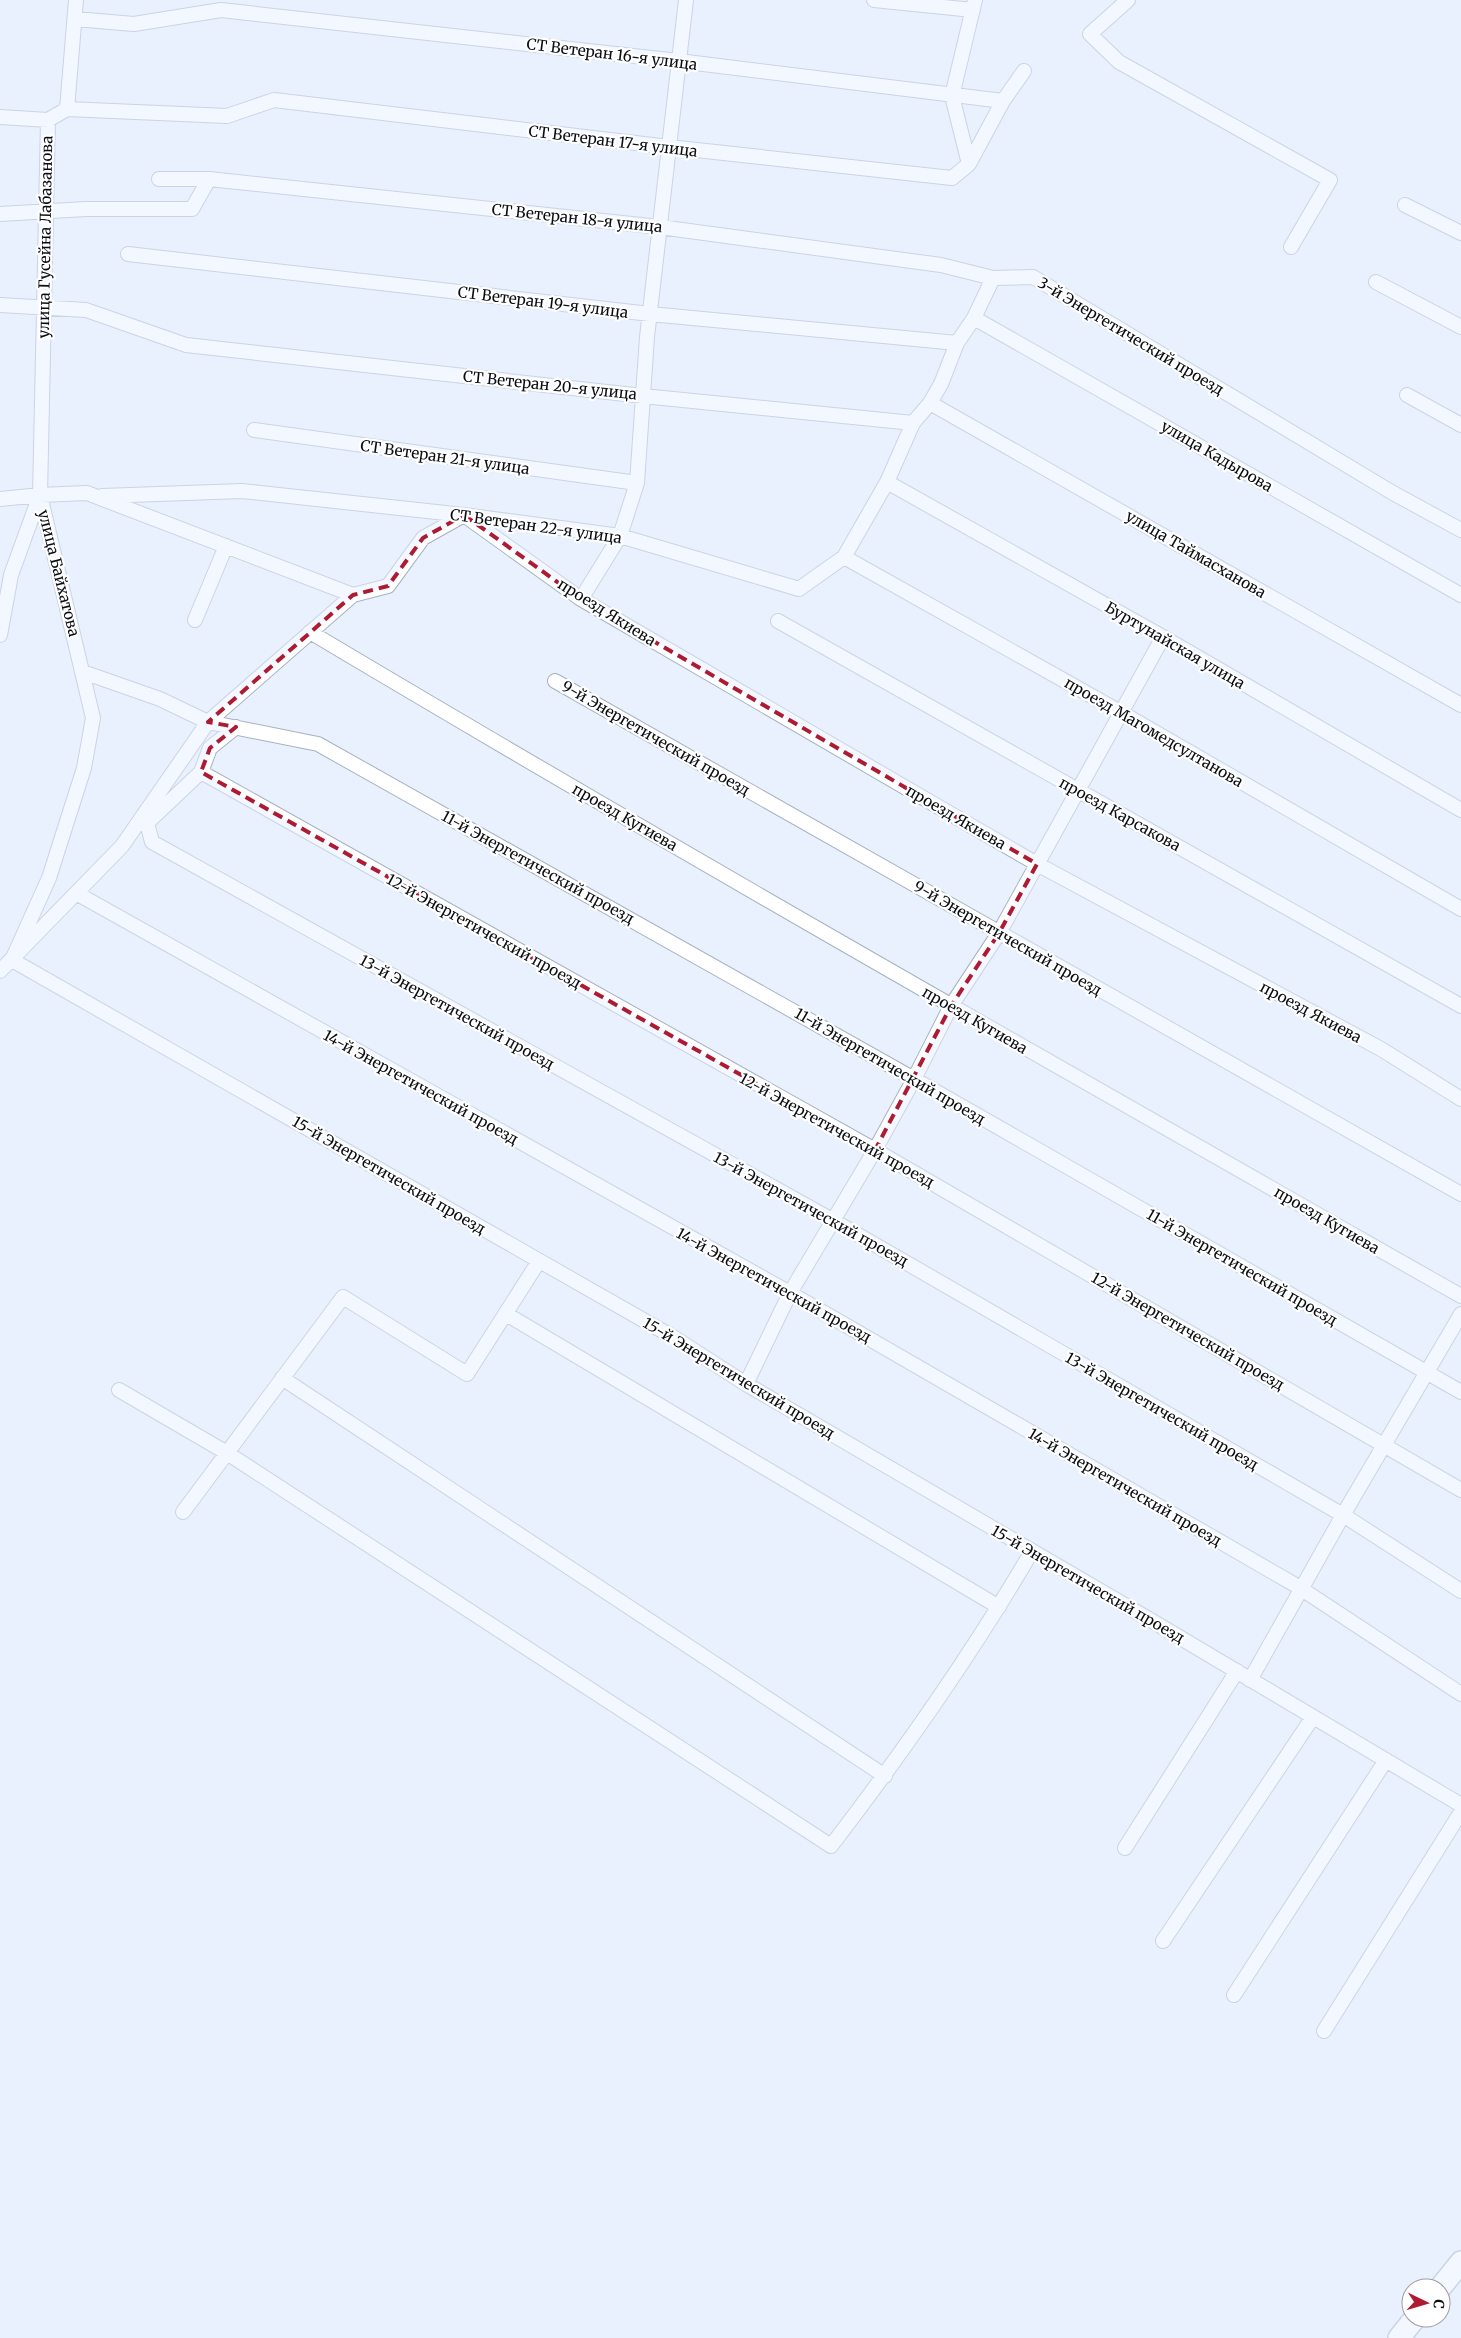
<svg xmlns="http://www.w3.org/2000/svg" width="1461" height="2338" viewBox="0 0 1461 2338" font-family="Merriweather,serif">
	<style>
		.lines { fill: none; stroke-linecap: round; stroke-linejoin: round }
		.minor-casing { stroke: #a7b2c1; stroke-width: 16 }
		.highway-casing { stroke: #a7b2c1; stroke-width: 24 }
		.minor { stroke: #fff; stroke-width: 14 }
		.highway { stroke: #fff; stroke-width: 21 }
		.marked { fill: none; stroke: #ae1a31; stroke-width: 4; stroke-dasharray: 10 6; stroke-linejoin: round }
		.labels { text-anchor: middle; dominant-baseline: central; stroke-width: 4.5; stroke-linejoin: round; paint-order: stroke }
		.street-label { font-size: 15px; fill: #090c11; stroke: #fff }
	</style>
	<rect width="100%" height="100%" fill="#e9f1ff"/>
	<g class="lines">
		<defs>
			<path id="minor" d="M874,0l99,10
				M1128,0l-38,34 29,28 211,118 -39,67
				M75,19l59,5 87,-14 458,51 324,40
				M67,109l9,-109
				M0,117l48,3
				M969,164l-17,-68 23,-96
				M159,179h50l451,48 281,38 52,13
				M1405,205l56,28
				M0,214l86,-5h106l17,-30
				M128,254l522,60 307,29
				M1376,282l85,45
				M0,305l86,5 100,35 457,51 270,27
				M974,318l487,277
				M1407,395l54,30
				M930,403l531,302
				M254,430l383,53
				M887,482l276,155 298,173
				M102,496l140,-5 222,24 156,21 179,53 45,-32 43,-75 26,-59 17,-20 11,-19 16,-41 17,-25 19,-40 40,-1 360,216 68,37
				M0,499l40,-4
				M844,557l278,156 339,196
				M581,599l39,-63 17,-53 10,-146 39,-337
				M195,620l31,-74
				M778,621l683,385
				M310,632c381,227 766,445 1151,664
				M0,635l11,-60 29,-80 8,-375 19,-11 160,7 47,-16 395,47 283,31 17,-14 34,-63 21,-30
				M83,672l77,27 48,23 110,22 596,335 547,313
				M555,681l906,513
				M236,727l-26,21 -9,24 -54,51 5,19 682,379 509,294 118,76
				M201,772l674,378 586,340
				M76,893l714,400 507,293 164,108
				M12,960l37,-82 35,-110 9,-50 -53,-223 47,-2 266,102 35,-9 35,-48 41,-23 117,84 456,265 344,185 80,50
				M12,960l661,377 73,47 413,241 302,180
				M0,971l122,-125 86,-124 145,-127
				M506,1314l493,293
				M282,1378l603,398
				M746,1384l44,-91 85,-143 39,-71 37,-73 48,-73 164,-296
				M119,1390l108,63 604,393c72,-94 141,-192 201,-295
				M183,1512l160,-215 124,77 72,-113
				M1250,1680l93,-165 118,-201
				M1125,1848l112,-177
				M1163,1941l150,-224
				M1234,1995l152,-235
				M1324,2031l137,-219"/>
			<path id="highway" d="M1440,2288l21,-26
				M1399,2338l16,-20"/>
		</defs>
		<use href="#minor" class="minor-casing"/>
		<use href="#highway" class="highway-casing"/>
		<use href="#minor" class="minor"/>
		<use href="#highway" class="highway"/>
	</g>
	<path d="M0 0H1461V2338H0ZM464,515l117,84 456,265 -38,69 -48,73 -76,144 -674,-378 9,-24 26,-21 -28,-5 145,-127 35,-9 35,-48z" fill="#e9f1ff" fill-opacity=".55" fill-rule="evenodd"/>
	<path class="marked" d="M464,515l117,84 456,265 -38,69 -48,73 -76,144 -674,-378 9,-24 26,-21 -28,-5 145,-127 35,-9 35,-48z"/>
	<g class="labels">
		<g class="street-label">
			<text transform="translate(612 54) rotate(7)">СТ Ветеран 16-я улица</text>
			<text transform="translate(613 141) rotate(7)">СТ Ветеран 17-я улица</text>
			<text transform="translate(577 218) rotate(6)">СТ Ветеран 18-я улица</text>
			<text transform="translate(45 237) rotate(-89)">улица Гусейна Лабазанова</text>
			<text transform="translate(543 302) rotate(7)">СТ Ветеран 19-я улица</text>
			<text transform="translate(1131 336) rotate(31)">3-й Энергетический проезд</text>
			<text transform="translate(550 385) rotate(6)">СТ Ветеран 20-я улица</text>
			<text transform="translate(1217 456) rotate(30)">улица Кадырова</text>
			<text transform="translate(445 457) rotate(8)">СТ Ветеран 21-я улица</text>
			<text transform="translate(536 526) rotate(8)">СТ Ветеран 22-я улица</text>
			<text transform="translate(1196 554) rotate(30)">улица Таймасханова</text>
			<text transform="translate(59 573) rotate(76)">улица Байхатова</text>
			<text transform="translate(607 612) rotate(32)">проезд Якиева</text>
			<text transform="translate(1175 645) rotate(30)">Буртунайская улица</text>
			<text transform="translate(1154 732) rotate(30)">проезд Магомедсултанова</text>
			<text transform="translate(656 738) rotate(30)">9-й Энергетический проезд</text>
			<text transform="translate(1120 814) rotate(29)">проезд Карсакова</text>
			<text transform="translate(625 817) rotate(30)">проезд Кугиева</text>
			<text transform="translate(956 817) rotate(30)">проезд Якиева</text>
			<text transform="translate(538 867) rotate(29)">11-й Энергетический проезд</text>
			<text transform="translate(484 931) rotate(29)">12-й Энергетический проезд</text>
			<text transform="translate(1008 938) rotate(30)">9-й Энергетический проезд</text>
			<text transform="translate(457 1012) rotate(29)">13-й Энергетический проезд</text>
			<text transform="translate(1311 1012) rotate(28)">проезд Якиева</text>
			<text transform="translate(975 1020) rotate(30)">проезд Кугиева</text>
			<text transform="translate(890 1066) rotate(30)">11-й Энергетический проезд</text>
			<text transform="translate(421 1087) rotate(29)">14-й Энергетический проезд</text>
			<text transform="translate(837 1130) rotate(29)">12-й Энергетический проезд</text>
			<text transform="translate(389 1175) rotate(30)">15-й Энергетический проезд</text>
			<text transform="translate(811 1209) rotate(29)">13-й Энергетический проезд</text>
			<text transform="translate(1327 1220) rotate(30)">проезд Кугиева</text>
			<text transform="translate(1242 1267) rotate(30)">11-й Энергетический проезд</text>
			<text transform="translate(774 1285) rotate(29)">14-й Энергетический проезд</text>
			<text transform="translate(1188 1331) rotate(30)">12-й Энергетический проезд</text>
			<text transform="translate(739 1378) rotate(31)">15-й Энергетический проезд</text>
			<text transform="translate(1162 1411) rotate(30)">13-й Энергетический проезд</text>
			<text transform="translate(1125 1487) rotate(30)">14-й Энергетический проезд</text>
			<text transform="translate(1088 1584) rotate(30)">15-й Энергетический проезд</text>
		</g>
	</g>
	<g transform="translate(1426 2303) rotate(95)"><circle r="24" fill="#ffffff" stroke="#9d9ea0"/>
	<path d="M0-4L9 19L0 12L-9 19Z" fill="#ae1a31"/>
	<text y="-8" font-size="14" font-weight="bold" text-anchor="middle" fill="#090c11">С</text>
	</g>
</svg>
